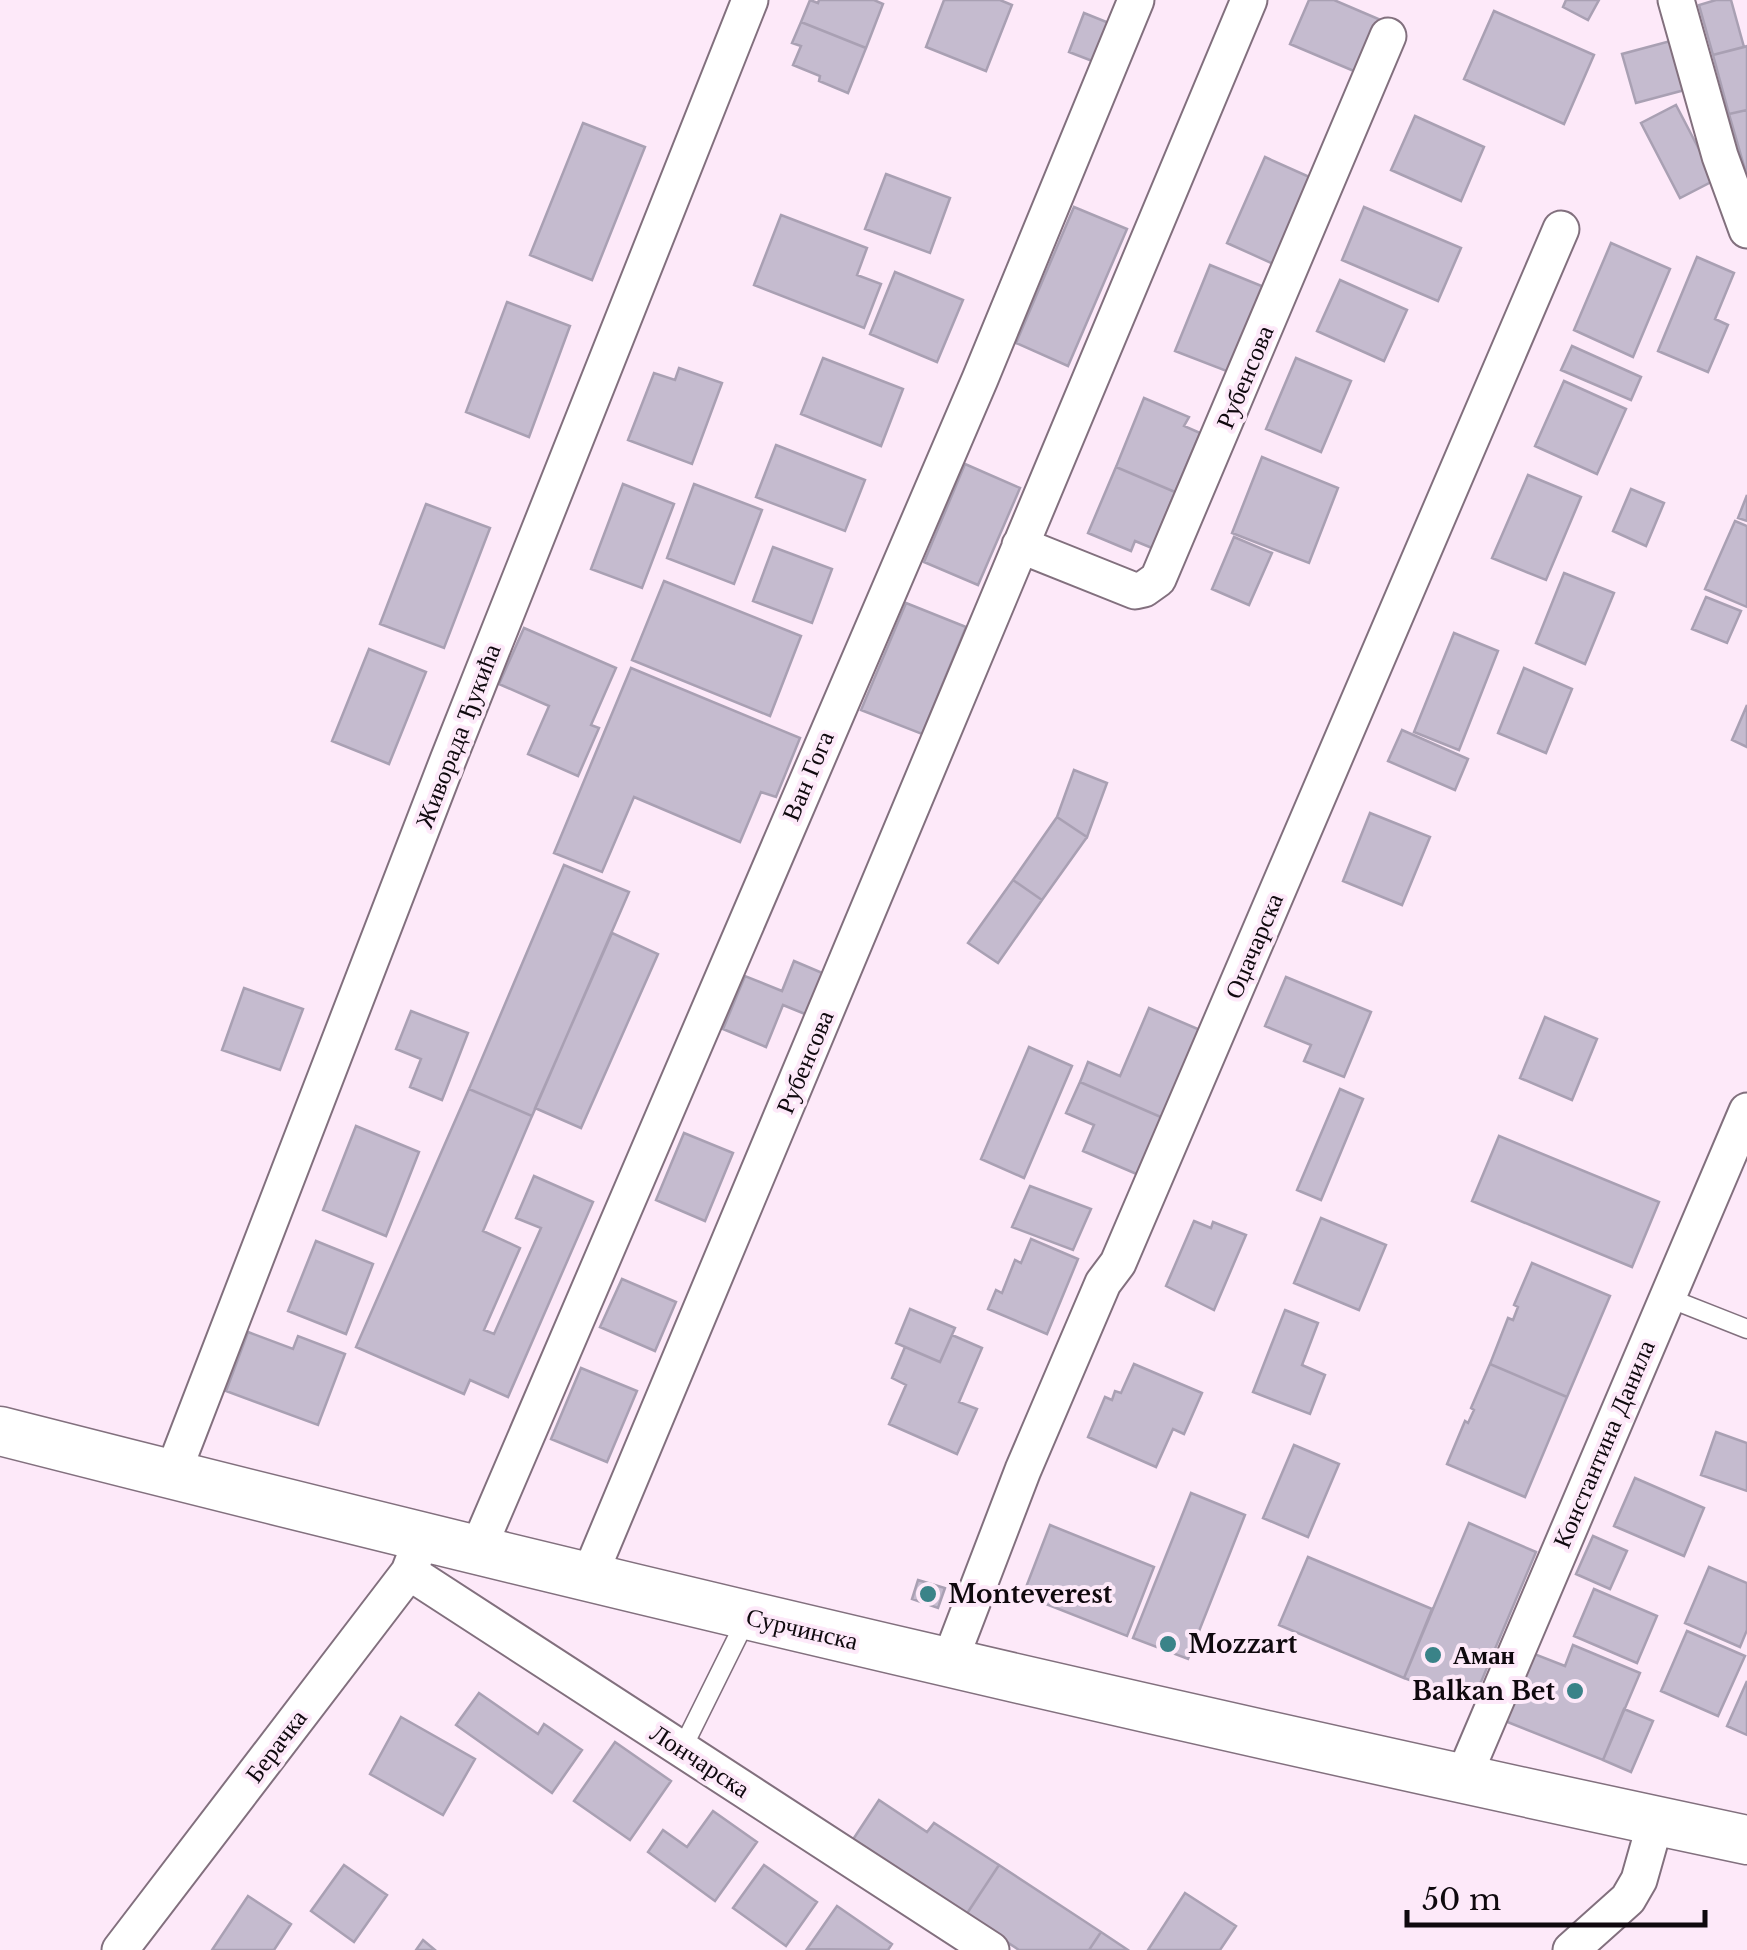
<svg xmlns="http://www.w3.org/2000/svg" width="1747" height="1950" viewBox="0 0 1747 1950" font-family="'Libre Baskerville',serif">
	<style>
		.building { fill: #c5bbcf; stroke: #a9a0b3; stroke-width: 2.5 }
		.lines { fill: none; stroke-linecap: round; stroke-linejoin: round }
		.service-casing { stroke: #82707e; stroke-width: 21 }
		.minor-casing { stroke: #82707e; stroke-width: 39 }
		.secondary-casing { stroke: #82707e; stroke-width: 51 }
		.service { stroke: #fff; stroke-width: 18 }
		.minor { stroke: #fff; stroke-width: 35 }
		.secondary { stroke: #fff; stroke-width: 48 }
		.poi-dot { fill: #3a8388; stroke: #fde9f9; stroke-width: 4 }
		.labels { text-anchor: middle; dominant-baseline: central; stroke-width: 8; stroke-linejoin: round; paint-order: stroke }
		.street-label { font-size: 25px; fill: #0f090e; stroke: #fde9f9 }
		.poi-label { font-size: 25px; font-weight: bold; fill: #0f090e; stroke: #fde9f9; text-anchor: start }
	</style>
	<rect width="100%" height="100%" fill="#fde9f9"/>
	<path class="building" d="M810,0l8,3 1,-3h55l9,4 -17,44 -65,-26z
		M944,0h56l12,5 -26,66 -60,-24z
		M1309,0h25l49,21 -22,53 -71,-30z
		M1566,0h33l-11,20 -25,-13z
		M1716,0h15l13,47 -31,8 -14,-50z
		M1494,11l100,44 -30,69 -100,-45z
		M1084,13l25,10 -14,39 -26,-10z
		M801,22l65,26 -18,45 -29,-12 1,-5 -27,-11 8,-19 -9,-3z
		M1678,39l14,49 -56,15 -14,-49z
		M1747,46v64l-18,4 -16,-59z
		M1676,105l39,75 -35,18 -39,-75z
		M1747,110v62l-1,1 -17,-59z
		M1415,116l69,31 -23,54 -70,-31z
		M583,123l62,24 -53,133 -62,-25z
		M1265,157l51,23 -38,86 -51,-23z
		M886,174l64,24 -20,55 -65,-24z
		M1074,207l53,22 -59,137 -52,-23z
		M1364,207l97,41 -23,53 -96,-41z
		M781,215l86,33 -10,27 24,9 -17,44 -110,-43z
		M1611,243l59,26 -37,88 -59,-27z
		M1697,257l37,16 -19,46 13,6 -20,47 -50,-21z
		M1210,265l54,22 -35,85 -54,-21z
		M895,272l68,28 -26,62 -67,-28z
		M1340,280l67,30 -23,51 -67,-30z
		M507,302l63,24 -41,111 -63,-25z
		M1572,346l69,31 -10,23 -70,-30z
		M823,358l80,31 -22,57 -80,-32z
		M1296,358l55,23 -30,71 -55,-23z
		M679,368l43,15 -30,81 -64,-24 26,-67 21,7z
		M1564,381l62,28 -29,65 -62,-28z
		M1144,398l45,19 -5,9 16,7 -25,59 -59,-25z
		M776,445l89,35 -20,51 -89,-34z
		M1262,457l76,31 -29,75 -77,-30z
		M965,464l55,24 -42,97 -54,-23z
		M1116,467l59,25 -23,56 -17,-7 -4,10 -43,-18z
		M1528,475l53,22 -35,83 -54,-22z
		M623,484l51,20 -32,84 -51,-19z
		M694,484l68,26 -28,74 -67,-26z
		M1631,489l33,14 -18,43 -33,-15z
		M1747,495v26l-9,-3z
		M426,504l64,24 -46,120 -64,-24z
		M1735,521l12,5v81l-42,-18z
		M1234,537l38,16 -23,52 -37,-16z
		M773,547l59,22 -20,54 -59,-22z
		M1564,573l50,20 -29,71 -49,-21z
		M664,581l137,55 -31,80 -138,-56z
		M1706,597l35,14 -14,32 -35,-14z
		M906,603l60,24 -44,107 -61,-24z
		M524,628l92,40 -25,57 8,3 -21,48 -50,-22 21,-48 -50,-22z
		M1454,633l44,18 -39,99 -45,-18z
		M369,649l57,23 -37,92 -57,-23z
		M631,668l169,70 -24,59 -15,-5 -21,50 -106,-45 -32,75 -48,-19z
		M1524,668l48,21 -26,64 -48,-20z
		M1747,705v42l-15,-7z
		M1402,730l66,29 -13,31 -67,-29z
		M1074,770l33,13 -20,54 -30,-20z
		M1370,813l60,24 -28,68 -59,-24z
		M1057,817l30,20 -45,63 -29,-20z
		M564,865l65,27 -97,224 -63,-27z
		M1013,880l29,20 -44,63 -30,-20z
		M612,933l46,21 -77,174 -46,-20z
		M794,961l33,14 -17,41 -27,-11 -17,42 -43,-18 22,-53 37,15z
		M1286,977l85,35 -27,65 -40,-16 7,-16 -46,-19z
		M244,988l59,21 -23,61 -58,-20z
		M1149,1008l51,22 -37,88 -83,-36 8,-20 32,14z
		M411,1011l57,22 -26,67 -32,-13 11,-28 -25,-10z
		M1545,1017l52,22 -25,61 -52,-22z
		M1029,1047l43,19 -48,112 -43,-19z
		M1080,1082l83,36 -24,57 -56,-24 11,-26 -28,-12z
		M469,1089l63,27 -49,115 37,17 -36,82 10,4 47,-106 -25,-10 18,-42 59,26 -85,195 -38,-17 -6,14 -108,-47z
		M1340,1089l23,10 -42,101 -24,-10z
		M356,1126l63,26 -33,84 -63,-26z
		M684,1133l49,20 -28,68 -49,-21z
		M1499,1136l160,66 -27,65 -160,-66z
		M1030,1186l61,23 -18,41 -61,-23z
		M1321,1218l65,27 -27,65 -65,-27z
		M1194,1221l17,7 2,-6 33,13 -32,75 -48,-24z
		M1031,1239l47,20 -31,75 -59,-25 8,-19 6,3 13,-33 6,3z
		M316,1241l57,23 -27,70 -58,-23z
		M1532,1263l78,33 -43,101 -77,-33 18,-46 5,2 5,-13 -4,-2z
		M622,1279l54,23 -21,49 -55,-24z
		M910,1309l45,19 -15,34 -44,-19z
		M1285,1310l33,13 -16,42 23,10 -15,39 -57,-22z
		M248,1332l45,17 5,-13 47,18 -27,71 -92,-34z
		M952,1335l30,13 -23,54 18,7 -20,45 -68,-30 17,-39 -14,-7 13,-31 35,15z
		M1134,1364l68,29 -18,41 -11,-5 -17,38 -68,-30 17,-40 7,3 3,-9 6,2z
		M1490,1364l77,33 -42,100 -78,-33 18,-43 3,2 6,-13 -3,-2z
		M581,1368l56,23 -30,71 -56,-23z
		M1716,1432l31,11v48l-46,-16z
		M1294,1445l45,19 -31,73 -45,-19z
		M1635,1478l69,30 -20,48 -70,-30z
		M1191,1493l54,22 -57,144 -55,-21z
		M1469,1523l67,29 -55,130 -15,12 -13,2 -49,-18z
		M1050,1525l104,42 -27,69 -104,-41z
		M1593,1536l34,15 -17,38 -34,-15z
		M1308,1557l124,52 -28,69 -125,-53z
		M1709,1567l38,16v47l-7,17 -55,-24z
		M918,1580l27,8 -7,20 -26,-9z
		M1594,1589l63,27 -20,47 -63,-27z
		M1687,1631l58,25 -27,60 -57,-25z
		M1573,1645l67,28 -37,87 -98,-39 27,-68 33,13z
		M1747,1681v54l-20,-9z
		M479,1693l59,41 6,-10 38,26 -30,43 -96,-68z
		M1624,1709l29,12 -22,51 -28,-12z
		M401,1717l74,42 -32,56 -73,-41z
		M615,1742l56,39 -41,59 -56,-39z
		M879,1800l48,32 7,-9 65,42 -33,50 -114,-74z
		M713,1811l44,31 -42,59 -67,-49 15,-22 24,17z
		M344,1865l43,30 -33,47 -43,-31z
		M764,1865l53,37 -31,44 -53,-38z
		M999,1865l102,67 -12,18h-70l-53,-35z
		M1185,1893l51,33 -16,24h-72z
		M248,1896l43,28 -17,26h-62z
		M837,1906l55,38 -4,6 -81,-1z
		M1101,1932l27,18h-39z
		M423,1940l12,10h-19z"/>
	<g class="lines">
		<defs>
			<path id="service" d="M1666,1297l81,32
				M682,1749l64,-129"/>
			<path id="minor" d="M1676,0l44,156 27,74
				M1020,545l115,46 9,-2 14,-10 230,-543
				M172,1475l276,-715 302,-760
				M477,1551l503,-1172 156,-379
				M409,1572l582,378
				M588,1579l661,-1579
				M949,1663l74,-193 80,-187 15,-20 443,-1034
				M1463,1778l284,-667
				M120,1950l289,-378 8,-21
				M1571,1950l57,-51 11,-19 17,-60"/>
			<path id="secondary" d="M0,1431c580,148 1162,285 1747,409"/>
		</defs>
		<use href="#service" class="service-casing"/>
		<use href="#minor" class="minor-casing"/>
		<use href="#secondary" class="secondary-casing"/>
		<use href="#service" class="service"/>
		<use href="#minor" class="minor"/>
		<use href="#secondary" class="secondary"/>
	</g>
	<g class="poi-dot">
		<circle cx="928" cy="1594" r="10"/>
		<circle cx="1168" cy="1644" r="10"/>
		<circle cx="1433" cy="1655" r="10"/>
		<circle cx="1575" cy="1691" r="10"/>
	</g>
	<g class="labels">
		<g class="street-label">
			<text transform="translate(1245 377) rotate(-67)">Рубенсова</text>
			<text transform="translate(458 736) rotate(-69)">Живорада Ђукића</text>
			<text transform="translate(808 776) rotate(-67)">Ван Гога</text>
			<text transform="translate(1254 946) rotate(-67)">Оџачарска</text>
			<text transform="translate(805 1062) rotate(-67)">Рубенсова</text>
			<text transform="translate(1604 1444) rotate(-67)">Константина Данила</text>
			<text transform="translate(802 1629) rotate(13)">Сурчинска</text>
			<text transform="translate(276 1746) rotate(-53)">Берачка</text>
			<text transform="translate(700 1761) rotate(33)">Лончарска</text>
		</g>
		<g class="poi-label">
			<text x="948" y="1594">Monteverest</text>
			<text x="1188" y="1644">Mozzart</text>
			<text x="1453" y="1655">Аман</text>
			<text x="1555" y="1691" text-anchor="end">Balkan Bet</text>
		</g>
	</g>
	<path d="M1407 1910v15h298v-15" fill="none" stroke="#0f090e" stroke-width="5"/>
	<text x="1422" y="1910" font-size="30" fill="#0f090e" stroke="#fde9f9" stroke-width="8" paint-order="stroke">50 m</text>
</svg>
